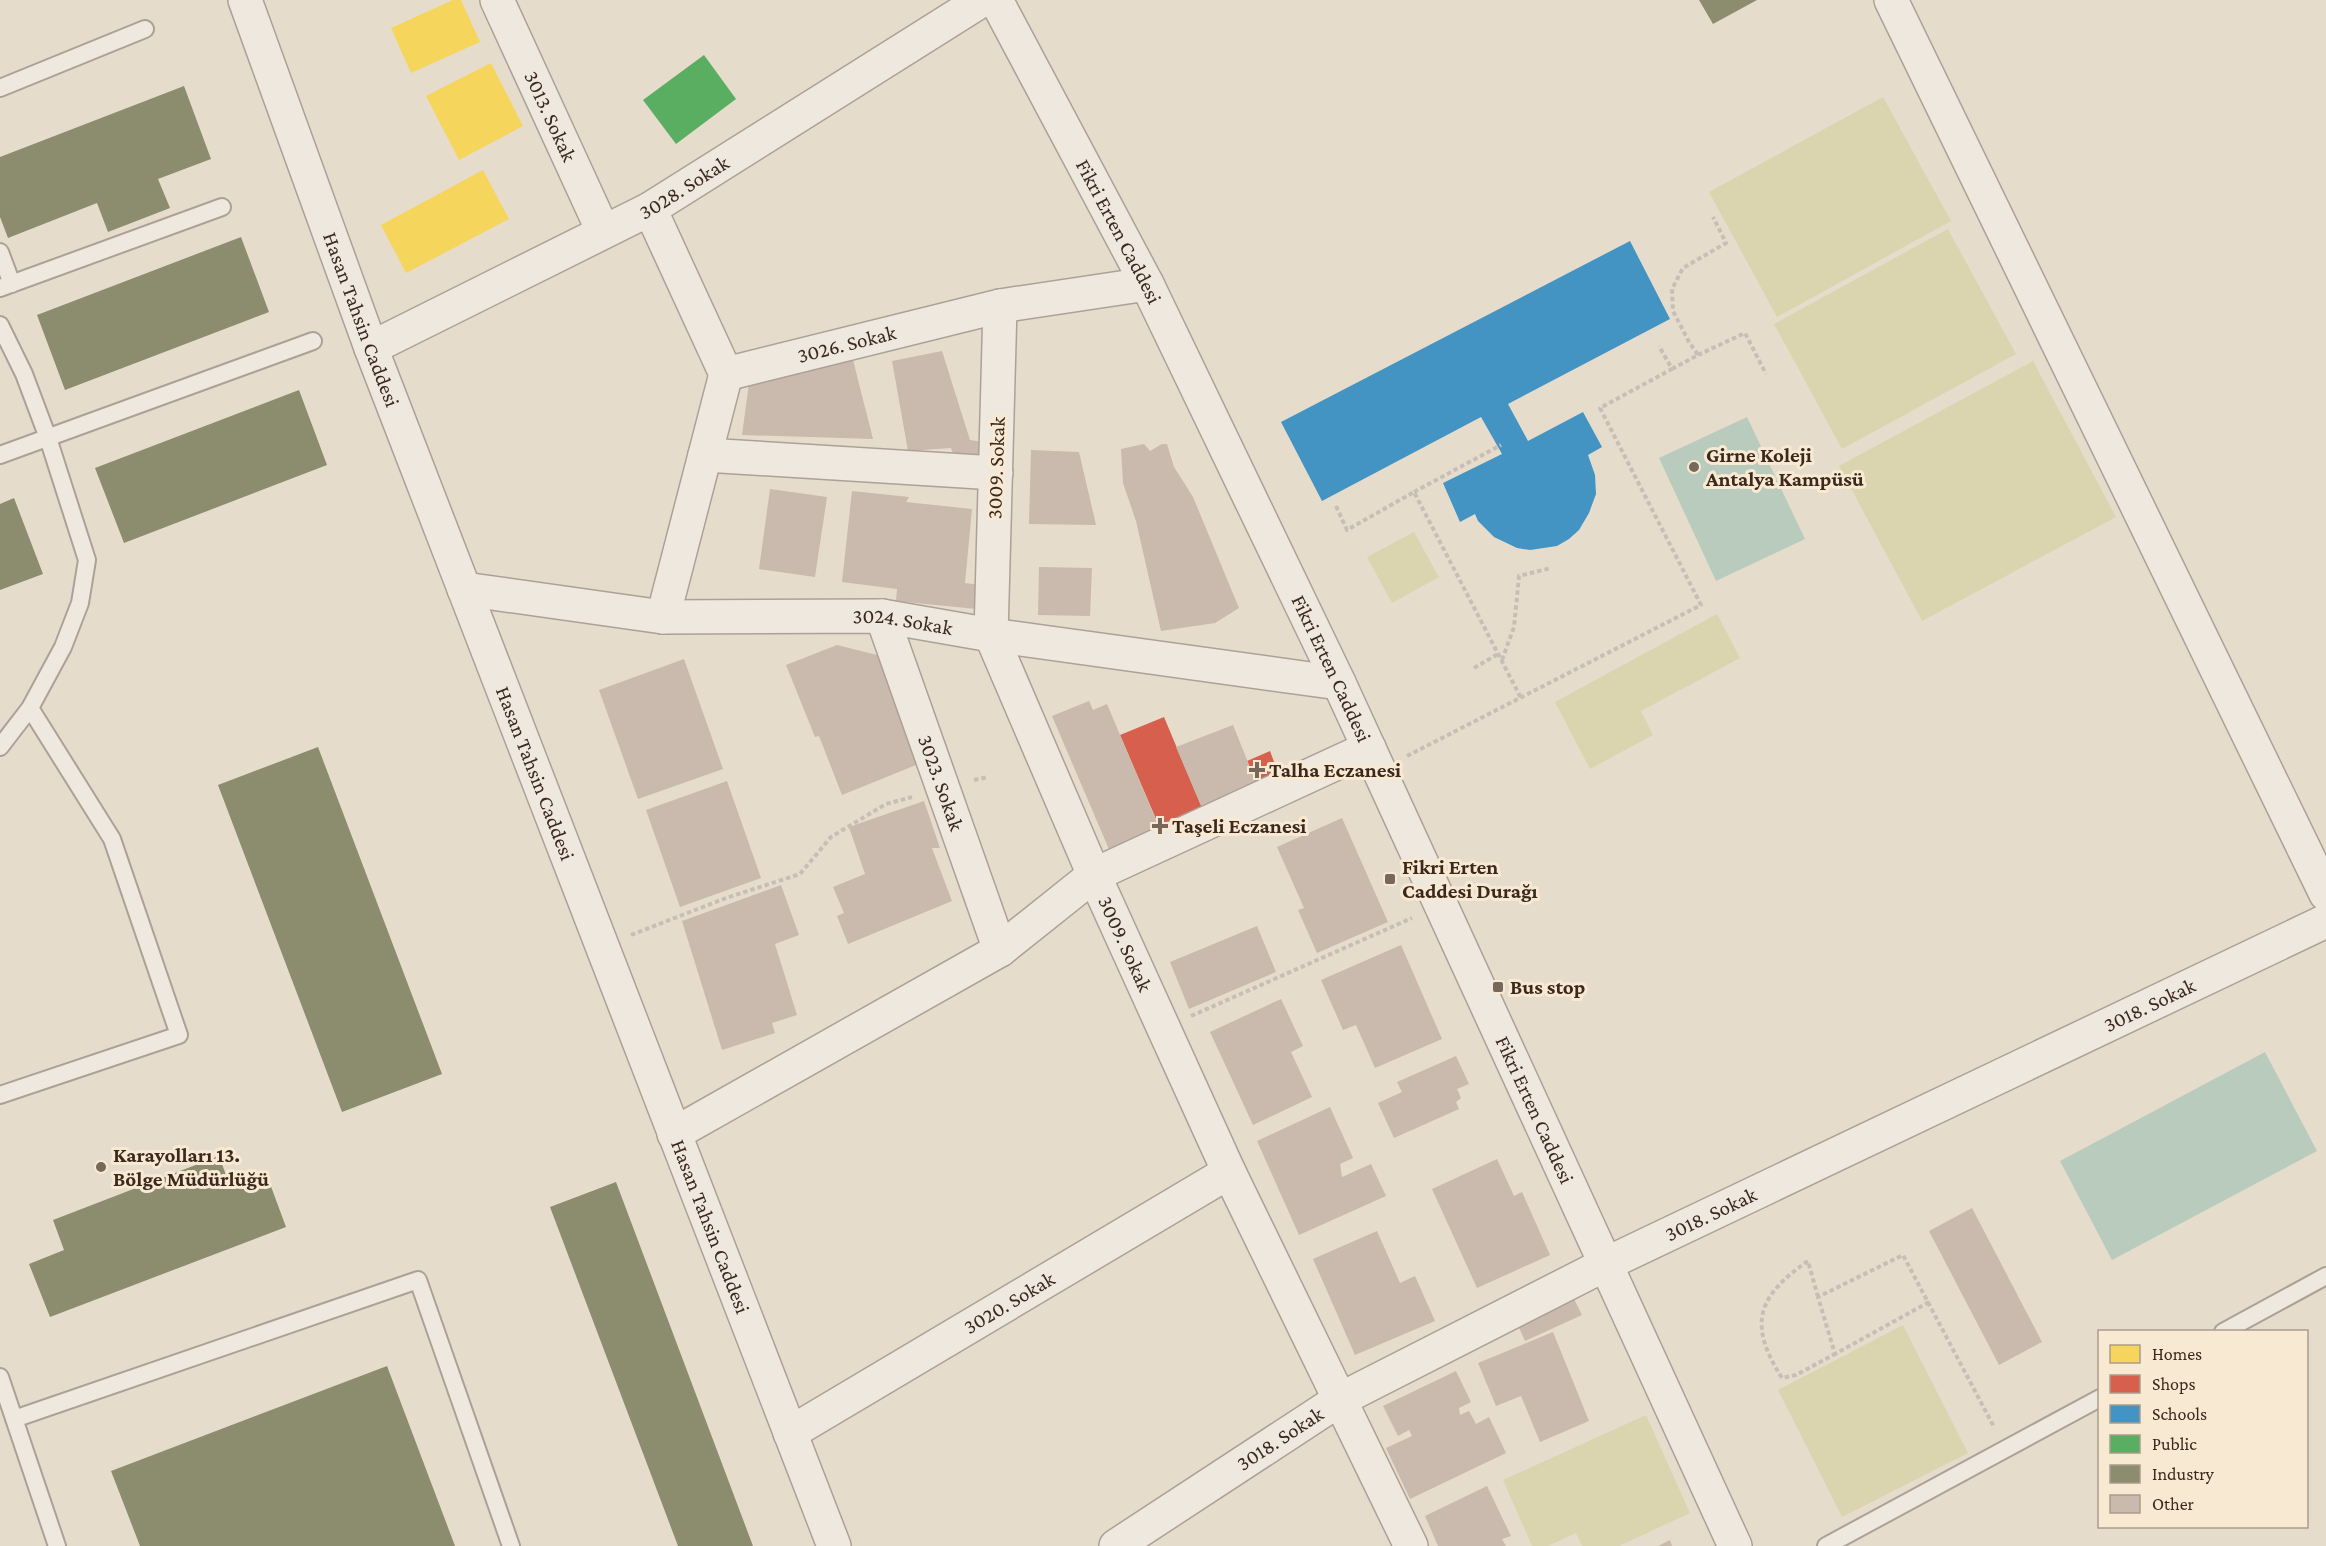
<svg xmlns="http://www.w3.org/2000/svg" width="2326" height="1546" viewBox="0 0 2326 1546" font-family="'Crimson Pro',serif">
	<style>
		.green { fill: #dad5ae }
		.water { fill: #b8cbbd }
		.homes { fill: #f6d55c }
		.shops { fill: #d6604d }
		.schools { fill: #4393c3 }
		.public { fill: #5aae61 }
		.industry { fill: #8c8c6e }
		.building { fill: #cab9ad }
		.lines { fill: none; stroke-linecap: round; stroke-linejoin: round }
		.service-casing { stroke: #aca196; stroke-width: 20 }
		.minor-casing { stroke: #aca196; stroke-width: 36 }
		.tertiary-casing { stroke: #aca196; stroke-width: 36 }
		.path { stroke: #c7bfb6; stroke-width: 4; stroke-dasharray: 4.5 3; stroke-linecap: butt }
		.service { stroke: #eee8df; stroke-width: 16 }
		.minor { stroke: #eee8df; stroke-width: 33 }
		.tertiary { stroke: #eee8df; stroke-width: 33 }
		.poi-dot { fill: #77685a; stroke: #f8e9d3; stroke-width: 2 }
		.labels { text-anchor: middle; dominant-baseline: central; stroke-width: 6; stroke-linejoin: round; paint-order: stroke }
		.street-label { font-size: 21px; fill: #3b291d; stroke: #f8e9d3 }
		.poi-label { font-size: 21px; font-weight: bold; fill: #3b291d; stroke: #f8e9d3; text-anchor: start }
	</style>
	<rect width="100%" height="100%" fill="#e6dccc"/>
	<path class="green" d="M1883,97l68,124 -174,96 -68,-125z
		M1948,229l68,125 -174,95 -68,-125z
		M2033,361l83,156 -194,104 -83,-155z
		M1414,532l25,45 -47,26 -25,-46z
		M1717,614l23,44 -99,53 12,24 -63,34 -35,-67z
		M1903,1325l65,128 -126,64 -64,-127z
		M1646,1415l44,98 -71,33h-37l-6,-13 -28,13h-16l-29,-66z"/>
	<path class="water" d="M1747,417l58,122 -89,42 -57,-123z
		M2265,1052l52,99 -205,109 -52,-99z"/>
	<path class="homes" d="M453,0h8l19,42 -69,31 -20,-45z
		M491,63l32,63 -64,34 -33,-64z
		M483,170l26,49 -103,54 -25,-48z"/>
	<path class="shops" d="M1164,717l41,98 -43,18 -42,-98z
		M1270,751l12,32 -22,9 -13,-31z"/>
	<path class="schools" d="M1630,241l40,78 -162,85 20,37 55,-29 19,35 -14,8 7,20 1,19 -7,19 -10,17 -10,9 -12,7 -27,4 -13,-2 -23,-11 -16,-16 -3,-7 -15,8 -17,-39 59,-29 -21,-37 -159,84 -41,-79z"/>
	<path class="public" d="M704,55l32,44 -60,45 -33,-44z"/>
	<path class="industry" d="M1699,0h58l-44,24z
		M184,86l27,73 -53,20 12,29 -62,24 -11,-29 -89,35 -8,-21v-60z
		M241,237l28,75 -204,78 -28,-75z
		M299,390l28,75 -203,78 -29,-75z
		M14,498l29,76 -43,16v-86z
		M318,747l124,327 -100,38 -124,-327z
		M219,1156l11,30 36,-13 20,54 -236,90 -21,-53 35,-14 -11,-30z
		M616,1182l137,364h-75l-128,-339z
		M387,1366l68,180h-315l-29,-75z"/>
	<path class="building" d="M942,351l28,89 19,3v11h-36l-2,-6 -43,3 -16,-90z
		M851,352l22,87 -131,-4 8,-59z
		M1144,444l6,7 12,-7h5l7,23 19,30 46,111 -24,15 -54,8 -25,-110 -13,-38 -2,-34z
		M1031,450l48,2 17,73 -67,-1z
		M770,489l57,8 -12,80 -56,-8z
		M852,491l57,6 -3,5 66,7 -7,74 14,2 -3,24 -80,-8 1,-12 -55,-7z
		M1039,567l53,1 -2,48 -52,-1z
		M837,645l40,10 44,108 -79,32 -23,-59 -4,1 -29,-72z
		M684,659l39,110 -85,30 -39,-109z
		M1089,701l4,9 14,-6 57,135 -50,22 -62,-145z
		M1233,725l27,67 -55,23 -29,-68z
		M727,781l34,97 -81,29 -34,-97z
		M924,801l16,47h-8l20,53 -104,43 -11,-28 7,-3 -11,-26 32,-13 -16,-47z
		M1342,818l46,104 -71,31 -19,-43 6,-2 -27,-61z
		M781,885l18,50 -24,9 22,71 -25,8 3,10 -53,17 -40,-129z
		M1257,926l19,46 -87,37 -19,-47z
		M1401,945l41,94 -67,29 -19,-43 -13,5 -22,-50z
		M1281,999l22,47 -12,6 21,45 -59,28 -43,-93z
		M1456,1056l13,28 -12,5 4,9 -5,4 3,7 -65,29 -16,-35 24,-11 -5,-10z
		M1330,1107l23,51 -13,6 2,13 29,-13 15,32 -87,39 -42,-94z
		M1497,1159l17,37 8,-4 28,63 -73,33 -45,-99z
		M1972,1208l70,134 -43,23 -70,-134z
		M1377,1231l23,52 15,-7 20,45 -80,34 -42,-96z
		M1573,1297l9,18 -57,26 -8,-18z
		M1553,1332l36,89 -49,21 -19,-46 -25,10 -18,-43z
		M1456,1371l15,31 -12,6 1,7 9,-4 7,13 13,-7 17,36 -96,46 -24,-51 26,-12 -3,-6 -11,6 -15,-30z
		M1487,1486l24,50 -9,3 4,7h-68l-13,-30z
		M1670,1540l2,6h-14z"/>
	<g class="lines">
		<defs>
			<path id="service" d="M0,88l145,-59
				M0,252l12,32
				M0,288l222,-81
				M0,325l24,49 24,64 39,122 -7,43 -17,44 -33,61 -30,39
				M0,455l313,-114
				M0,1095l179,-60 -67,-196 -82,-131
				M2223,1332l103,-56
				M0,1377l57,169
				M14,1419l404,-139 93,266
				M1826,1546l274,-148"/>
			<g id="minor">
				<path id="s1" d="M497,0l106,231"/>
				<path id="s2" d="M650,209l76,165 274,-68 147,-22"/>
				<path id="s3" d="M1000,306l-9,329 103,240 135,297 182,374"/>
				<path id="s4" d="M371,348l279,-139 332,-209"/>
				<path d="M705,455l291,18"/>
				<path id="s5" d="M464,589l199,28 219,-1 109,19 348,48"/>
				<path id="s6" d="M882,616l118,334"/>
				<path d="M663,617l63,-243"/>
				<path d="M674,1134l326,-184 94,-75 275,-127"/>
				<path id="s7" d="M790,1433l439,-261"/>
				<path id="s8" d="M1116,1546l223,-146 267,-136"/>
			</g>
			<g id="tertiary">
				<path id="s9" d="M245,0l126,348 463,1198"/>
				<path id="s10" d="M996,0l151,284 192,399 396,863"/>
				<path d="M1891,0l435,894"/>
				<path id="s11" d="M1606,1264l720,-343"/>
			</g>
		</defs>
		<use href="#service" class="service-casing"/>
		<use href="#minor" class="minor-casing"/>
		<use href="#tertiary" class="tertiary-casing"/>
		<path class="path" d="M1698,355l47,-22 21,41
			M1672,369l26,-14 -9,-13 -16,-31 -1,-22 11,-21 43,-25 -13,-26
			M1414,492l87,-47
			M1336,506l11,24 67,-38 107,206
			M1502,660l12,-33 5,-51 32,-8
			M1474,668l24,-14
			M1407,756l294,-151 -101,-197 72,-39 -13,-23
			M974,780l14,-3
			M631,935l95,-37 74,-24 31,-37 55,-33 26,-7
			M1191,1016l221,-98
			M1818,1297l-10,-36c-50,35 -61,62 -26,117l14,-3 39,-21
			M1929,1302l-94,52 -17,-57 85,-42 91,172"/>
		<use href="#service" class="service"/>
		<use href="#minor" class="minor"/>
		<use href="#tertiary" class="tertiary"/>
	</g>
	<g class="poi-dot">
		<circle cx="1694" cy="467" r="6"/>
		<path d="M1254 761h6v6h6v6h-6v6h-6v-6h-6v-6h6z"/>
		<path d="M1157 817h6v6h6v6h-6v6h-6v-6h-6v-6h6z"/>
		<rect x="1384" y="873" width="12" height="12" rx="3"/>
		<rect x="1492" y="981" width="12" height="12" rx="3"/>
		<circle cx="101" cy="1167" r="6"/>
	</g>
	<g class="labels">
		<g class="street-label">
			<text stroke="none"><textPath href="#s1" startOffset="128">3013. Sokak</textPath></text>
			<text stroke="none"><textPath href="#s4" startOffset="352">3028. Sokak</textPath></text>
			<text stroke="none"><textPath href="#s10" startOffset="262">Fikri Erten Caddesi</textPath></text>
			<text stroke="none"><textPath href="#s9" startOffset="340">Hasan Tahsin Caddesi</textPath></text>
			<text stroke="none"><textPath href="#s2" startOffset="306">3026. Sokak</textPath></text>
			<text transform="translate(996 468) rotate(-88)">3009. Sokak</text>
			<text stroke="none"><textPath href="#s5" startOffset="441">3024. Sokak</textPath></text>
			<text stroke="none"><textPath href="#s10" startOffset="748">Fikri Erten Caddesi</textPath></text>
			<text stroke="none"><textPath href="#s9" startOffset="826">Hasan Tahsin Caddesi</textPath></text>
			<text stroke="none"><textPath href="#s6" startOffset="177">3023. Sokak</textPath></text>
			<text stroke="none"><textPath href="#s3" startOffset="666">3009. Sokak</textPath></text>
			<text stroke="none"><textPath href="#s11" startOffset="602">3018. Sokak</textPath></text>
			<text stroke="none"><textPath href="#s10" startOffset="1234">Fikri Erten Caddesi</textPath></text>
			<text stroke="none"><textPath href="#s11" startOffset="116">3018. Sokak</textPath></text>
			<text stroke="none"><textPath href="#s9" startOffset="1312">Hasan Tahsin Caddesi</textPath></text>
			<text stroke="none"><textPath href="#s7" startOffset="255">3020. Sokak</textPath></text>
			<text stroke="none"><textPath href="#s8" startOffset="196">3018. Sokak</textPath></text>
		</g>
		<g class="poi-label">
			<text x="1706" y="455">Girne Koleji<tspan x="1706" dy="24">Antalya Kampüsü</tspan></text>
			<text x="1269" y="770">Talha Eczanesi</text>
			<text x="1172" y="826">Taşeli Eczanesi</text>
			<text x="1402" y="867">Fikri Erten<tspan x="1402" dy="24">Caddesi Durağı</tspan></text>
			<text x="1510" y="987">Bus stop</text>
			<text x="113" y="1155">Karayolları 13.<tspan x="113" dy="24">Bölge Müdürlüğü</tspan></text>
		</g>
	</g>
	<rect x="2098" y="1330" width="210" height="198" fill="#f8e9d3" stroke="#ac9c8a" stroke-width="1.5"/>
	<rect x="2110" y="1345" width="30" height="18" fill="#f6d55c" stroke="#ac9c8a" stroke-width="1.5"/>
	<text x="2152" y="1360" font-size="18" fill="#3b291d">Homes</text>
	<rect x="2110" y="1375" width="30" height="18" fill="#d6604d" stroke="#ac9c8a" stroke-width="1.5"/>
	<text x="2152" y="1390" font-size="18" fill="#3b291d">Shops</text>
	<rect x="2110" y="1405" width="30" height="18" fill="#4393c3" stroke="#ac9c8a" stroke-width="1.5"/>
	<text x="2152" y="1420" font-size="18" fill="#3b291d">Schools</text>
	<rect x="2110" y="1435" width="30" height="18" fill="#5aae61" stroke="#ac9c8a" stroke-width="1.5"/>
	<text x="2152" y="1450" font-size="18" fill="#3b291d">Public</text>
	<rect x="2110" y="1465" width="30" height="18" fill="#8c8c6e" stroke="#ac9c8a" stroke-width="1.5"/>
	<text x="2152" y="1480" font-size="18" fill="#3b291d">Industry</text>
	<rect x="2110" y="1495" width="30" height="18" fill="#cab9ad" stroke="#ac9c8a" stroke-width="1.5"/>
	<text x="2152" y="1510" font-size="18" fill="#3b291d">Other</text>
</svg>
